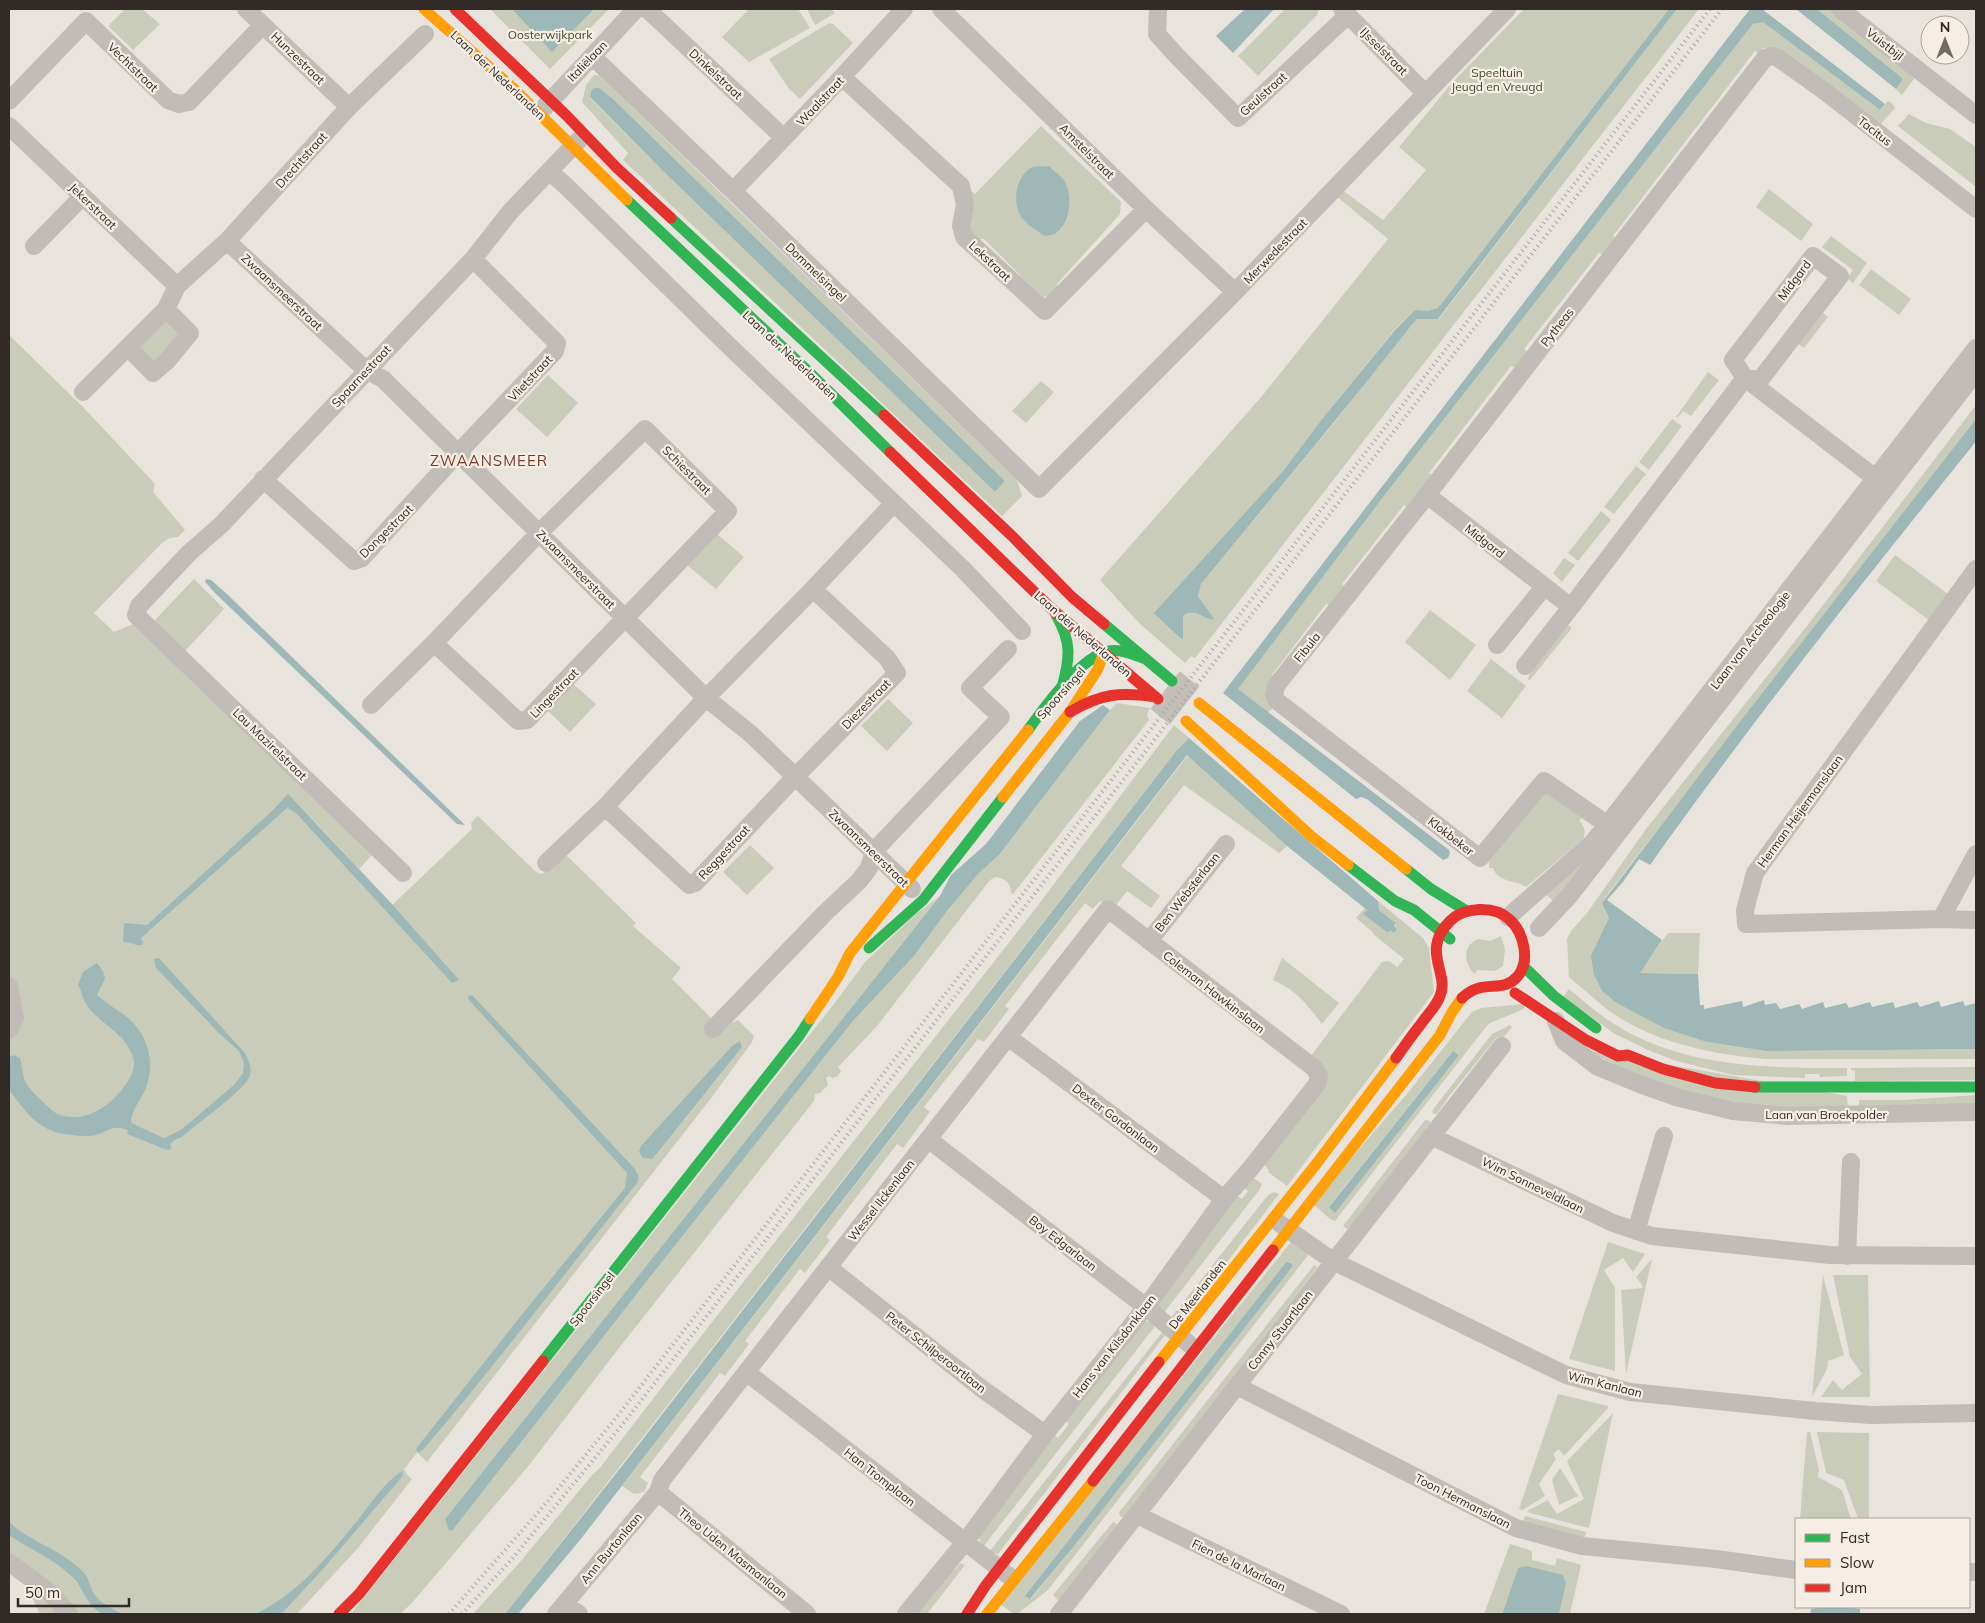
<svg xmlns="http://www.w3.org/2000/svg" width="1985" height="1623" viewBox="0 0 1985 1623" font-family="Mulish,sans-serif">
	<style>
		.green { fill: #caccba; fill-rule: evenodd }
		.water { fill: #9db8b7 }
		.lines { fill: none; stroke-linecap: round; stroke-linejoin: round }
		.secondary-tunnel { stroke: #c4beb9; stroke-width: 25; stroke-dasharray: 25 12; stroke-linecap: butt }
		.street { stroke: #c1bcb8; stroke-width: 18 }
		.fast { stroke: #30b455; stroke-width: 11 }
		.slow { stroke: #ff9f0a; stroke-width: 11 }
		.jam { stroke: #e5322d; stroke-width: 11 }
		.rail { stroke: #a9a5a2; stroke-width: 4; stroke-dasharray: 1 4; stroke-linecap: butt }
		.labels { text-anchor: middle; dominant-baseline: central; stroke-width: 4.5; stroke-linejoin: round; paint-order: stroke }
		.park-label { font-size: 12px; fill: #414c2e; stroke: #f6eee5 }
		.street-label { font-size: 12px; fill: #312a27; stroke: #f6eee5 }
		.quarter-label { font-size: 15px; letter-spacing: 1px; fill: #743b2b; stroke: #f6eee5 }
	</style>
	<rect width="100%" height="100%" fill="#e9e3de"/>
	<path class="green" d="M125,9h17l18,15 -27,26 -25,-24z
		M490,9h119l-59,60z
		M749,9h49l12,19 -61,34 -27,-25z
		M807,9h24l4,4 -20,12z
		M1285,9h34l-2,6 -59,61 -20,-20z
		M1524,9h145l-231,299 -11,3 -12,-1 -20,19 -73,90 -39,52 -128,142 28,25v-22c11,-8 21,3 32,4l-17,-24 3,-12 141,-171 69,-87 6,-7h22l238,-310h22l-504,649 -4,-2 -6,7 -46,-40 -39,-43 162,-184 126,-157 -53,-44 6,-6 42,31 43,-50 -27,-23 53,-64z
		M1817,9h14l86,66 -15,20 -6,-6 6,-10z
		M1763,21l117,89 8,-9 4,2 3,5 -16,18 -99,-76 -8,-2h-9l-4,6 -4,-3 -142,185 3,3 -11,16 -6,-2 -75,96 4,3 -12,16 -5,-2 -82,107 5,3 -25,32 -5,-3 -62,79 3,3 -15,19 -4,-2 -54,71 4,4 -3,29 -5,5 -30,-24 6,-9 143,-188 366,-468z
		M829,23l4,1 20,19 -53,56 -11,-10 -20,-30z
		M594,75l6,1 417,404 5,16 -20,20 -379,-356 5,-7 -46,-51 4,-17zM591,91l23,9 391,381 -10,11 -333,-322 -72,-72z
		M1909,114l17,9 24,6 26,18v40l-78,-61z
		M1041,126l80,76 -1,12 -63,70v10l-19,4 -2,-7 -52,-52h-7l-8,-6 -5,-48 11,9z
		M1769,189l44,35 -12,17 -45,-34z
		M1831,236l36,27 -14,20 -6,-5 6,-8 -31,-23z
		M1871,269l40,30 -12,16 -40,-30z
		M1823,313l5,4 -24,31 -6,-4z
		M162,320l7,2 12,11 -27,30 -17,-17z
		M9,335l75,73 71,76 -2,8 32,38 -7,7 -8,1 -7,4 -69,71 20,19 19,-8 241,229 -15,16 -57,-61 88,99 82,-78 -1,-6 7,-7 57,55 6,3 4,-2 18,-20 73,71 -3,3 48,42 -9,11 52,52 7,-8 7,-3 16,16 -2,6 -40,55 -285,365 -9,-9 4,-2c75,-87 143,-180 216,-269l-11,10 -223,277 3,6 5,4 -54,69 -61,66h-18l46,-47 71,-83 -107,117 -20,13h-154l-17,-9 -16,-25 -73,-50zM738,1052l-83,104 -3,3h-6z
		M1708,372l11,8 -28,36 -8,-5 -5,6h-2z
		M548,375l30,28 -31,34 -31,-28z
		M1041,381l13,11 -28,31 -14,-12z
		M1976,405v14l-366,472 -8,12 7,15 -15,57 8,16 13,11 92,40 59,9 210,-2v10h-211c-55,-5 -116,-17 -161,-52 -12,-10 -23,-20 -35,-30l-2,-38 4,-8 16,-18 59,-84 164,-207z
		M1672,419l10,7 -33,44 -10,-8z
		M1636,466l10,8 -32,40 -10,-7z
		M1601,511l10,9 -33,41 -10,-8z
		M716,533l28,24 -28,32 -29,-24z
		M1895,555l57,42 -19,26 -57,-42z
		M1564,558l11,7 -13,17 -9,-9z
		M194,579l30,30 -39,42 -31,-30z
		M1430,610l46,35 -26,35 -45,-38z
		M1567,626h4v3l-41,51h-2l1,-5z
		M1491,659l35,27 -24,32 -35,-27z
		M572,683l24,21 -26,28 -23,-22z
		M888,699l25,24 -26,28 -26,-25z
		M1117,703l33,5 -3,6 2,6 -136,174 -2,-1c-1,-11 -5,-14 -15,-16l-6,3 -113,146 -39,41 3,4 -3,5 -5,2 -4,-2 -3,2 2,7 -8,8 -5,1 -1,7 -195,247 -89,116 -119,140 -11,10h-49l483,-610 31,-42 51,-48 24,-18 -479,603 -16,20 7,12 191,-245 210,-265 61,-65 33,-45 32,-38 20,-18 111,-145z
		M1174,725l15,13 -12,12 -636,818 -36,46h-32l47,-52 73,-88 6,-5 110,-143 320,-409z
		M1188,755l99,91 -8,7 -95,-68 -63,81 39,30 -9,12 -24,-17 -10,13 -8,-4 -10,2 -6,7 -8,-6 -80,103 4,3 -25,33 -6,-3 -54,68 6,5 -27,36 -6,-4 -71,93 4,3 -25,33 -5,-4 -55,72 4,3 -24,32 -5,-3 -80,104 8,6 -4,9 -10,2 -12,-8z
		M1546,793l5,1 32,22 -4,5c6,6 7,10 4,18l-57,48c-11,-7 -29,-5 -33,-19h-4v-8l52,-65z
		M750,845l24,23 -27,27 -24,-23z
		M1596,847l-41,56 -12,-12z
		M1378,901l45,37 6,10 5,44 -147,194 -19,-14 1,-2 -5,-5 61,-79 -15,-29 72,-95 7,-1 8,6 7,-8 -31,-25 1,-1 -18,-15 9,-10 2,2 -3,4 24,19 2,-3 4,3 2,-10 -17,-13z
		M1668,933h32l-2,41 -59,-1z
		M1501,936l4,13 -2,17 -8,5 -17,-1 -4,4c-10,-12 -12,-28 4,-35l12,2z
		M1282,958l57,45 -17,21c-15,-20 -25,-33 -49,-44z
		M1569,989c13,11 26,22 39,31 71,48 157,48 239,48v8l-27,1 -1,-3h-14v4l-72,-3 -57,-14 -28,-11 -33,-16 -52,-37z
		M1524,1004v5l-34,14 -5,5 -150,193 -5,-2 -18,-16 94,-108 66,-83 9,-4zM1453,1051l6,4 -130,152v-1z
		M1510,1025l2,2 -10,12 -5,-2 -47,58 -13,19h-3l-2,-2 2,-4 58,-74z
		M1585,1050l262,46 1,13 -84,-1 -98,-19z
		M1976,1067v13l-121,1v-10l-4,-1v-2z
		M1976,1095v12l-117,2v-9h45z
		M1425,1120l5,1v3l-78,102 -5,3 -4,-3z
		M1252,1177l10,7 -2,5 -97,125 -4,-4 -2,-8 79,-107 6,4 6,-8 -5,-4z
		M1274,1192l5,2 -97,127 -9,1 -3,-3 98,-124z
		M1291,1242l18,12 -261,336 -31,24h-3l-14,-10zM1286,1262l5,1 2,3 -218,279 -44,54 -5,-3z
		M1608,1242l37,12 -12,18 -10,-14 -19,12 11,18v83l-46,-12z
		M1652,1259l-26,115 -5,-84 21,-2v-3l-6,-8z
		M1314,1265l3,1 -1,3 -192,248h-3l-2,-4 2,-3z
		M1823,1275l21,80 -16,6 -1,8 -15,28z
		M1833,1275h35l2,122h-49l12,-17 9,10 20,-16 -12,-17z
		M1150,1321l6,4 -173,222 -5,-11 74,-103 6,5 11,-14 -5,-5 74,-95z
		M1164,1330l2,4 -168,220 -9,-2z
		M1558,1394l50,12v2l-44,48 -5,-7 -6,5 3,5 -17,25 6,12 -22,14 -4,-1z
		M1613,1413l-24,115 -59,-15 -3,-2 21,-11 9,14 27,-15 -17,-38z
		M1807,1432h3l9,38 -1,7 24,13 9,29h-51z
		M1817,1432l52,1v86h-11l-14,-39 -18,-7z
		M1560,1468l18,28 -19,9 -7,-25z
		M1525,1516l61,16 -2,8 -61,-17z
		M1113,1522l4,2 -3,7 -55,70 -6,-6z
		M9,1535c17,12 37,19 53,32 17,14 24,34 41,47h-24l-22,-24 -48,-33z
		M1510,1544l22,7v9l23,6 2,-8 24,7 -11,49h-11l7,-30 -48,-16 -16,46h-18z
		M960,1563l5,2 -38,49h-14l37,-48 5,4z
		M23,1579l38,35h-21z"/>
	<path class="water" d="M512,9h82l-42,43z
		M1245,9h29l-41,44 -17,-17z
		M1669,9h8l-239,310h-21l-6,7 -50,63 -160,195 -3,12 17,24c-11,0 -21,-13 -32,-4v23l-3,-1 -26,-25 129,-142 39,-52 73,-89 20,-20 12,1 11,-3z
		M1750,9h12l123,95 -5,6 -117,-88 -10,2 -366,468 -149,197 211,161 1,3 -2,5 -5,2 -76,-61 -6,-2 -5,2 -133,-106z
		M1796,9h21l86,70 -7,10z
		M594,88h5l15,12 391,381 -10,11 -333,-322 -72,-73 1,-6z
		M1049,166c4,5 11,9 15,14 9,15 7,42 -8,53 -3,2 -8,2 -11,3 -8,-5 -16,-10 -22,-17 -12,-14 -8,-44 10,-52 4,-1 11,0 16,-1z
		M1976,419v22l-6,8c-110,136 -219,274 -320,416l-11,-6 -16,23 -16,18 55,40 -22,33 58,1 2,31h4v4l38,-8 1,6 21,-7 1,5 11,-2 4,6 19,-5 3,5 21,-7 2,6 21,-5 3,5 21,-6 2,5 21,-5 2,6 22,-6 3,5 19,-6 2,6 22,-6 2,5 11,-3v46l-210,2 -59,-9 -43,-14 -49,-26 -13,-11 -8,-16 -3,-19 18,-38 -7,-15 144,-189z
		M206,579l5,1 16,14 238,231 -8,-1 -240,-229 -12,-13z
		M1103,705l7,5 -111,145 -20,18 -32,38 -33,45 -61,65 -210,265 -191,245 -4,-2 -3,-10 16,-20 479,-603 11,-21 35,-31 94,-123z
		M1189,738l189,163 1,9 17,13 -2,3 3,3 -3,4 -4,-3 -2,3 -25,-19 4,-4 -80,-64 -100,-91 -607,785 -62,74h-13l124,-157 548,-707z
		M288,794l103,109 68,77 -7,3 -156,-170 -9,-5 -146,130 2,4 -1,3c-6,1 -11,-3 -19,-3l1,-19 23,2 125,-114z
		M159,958l85,94c5,7 9,17 5,26 -7,14 -53,46 -67,59l-6,2 -6,5 1,5 -4,1 -40,-16 1,-4c-16,-6 -18,1 -33,5 -6,2 -16,1 -23,0 -34,-3 -43,-20 -63,-45v-32l4,-3 7,3c2,7 2,16 5,23 4,8 11,14 17,20 5,5 12,12 18,14 25,8 49,-8 63,-27 6,-8 12,-17 11,-27 -6,-29 -36,-36 -49,-59 -3,-5 -3,-11 -7,-17l5,-13 14,-9 6,8 2,8 -8,16c10,9 21,15 31,23 21,18 27,45 18,70 -5,12 -15,22 -15,35l33,15 17,-8 54,-46 8,-11 1,-10 -5,-12 -18,-16 -65,-67 -2,-9z
		M472,995l163,174 3,6v7c-72,89 -141,182 -216,269l-4,2 -2,-4 6,-8 102,-129 101,-124 2,-15 -158,-173 -1,-4z
		M740,1041l2,6 -4,5 -83,104 -3,3 -9,-1 -4,-6 2,-6 91,-100z
		M1453,1051l6,4 -124,158 -6,-6z
		M1286,1262l5,1 2,3 -218,279 -45,54 -5,-3z
		M402,1471l1,4 -7,9 -71,83 -41,44 -5,3h-24c45,-21 75,-60 106,-98 12,-16 24,-34 41,-45z
		M9,1522c22,21 55,28 76,52 5,6 5,15 10,21 6,9 19,15 28,19 -5,0 -14,2 -19,0 -15,-4 -21,-26 -30,-35 -18,-20 -44,-29 -65,-44z
		M1526,1566l37,9 3,9 -7,30h-57l16,-46z
		M1823,1607h23l14,2v5h-50l1,-5z"/>
	<g class="lines">
		<path class="secondary-tunnel" d="M1172,681l27,22
			M1158,699l28,22"/>
		<path class="street" d="M246,9l103,98
			M647,9l137,129
			M941,9l205,200 89,83
			M1158,9l-1,25 19,21 62,63 110,-103
			M1342,9l83,84
			M1840,9l136,106
			M592,56l141,135 306,298 196,-197 272,-283
			M842,77l119,109 4,19 -4,21 3,11 81,74 101,-102
			M9,101l77,-80 82,79 11,4 10,-2 74,-77
			M543,109l93,-100
			M9,126l168,160
			M549,171l17,15 160,157 237,226 59,62
			M733,191l109,-114 62,-68
			M227,241l139,129 17,9 323,319 46,37 160,154
			M34,246l48,-49
			M128,347l25,26 14,-12 23,-28 -24,-24
			M83,392l83,-83 11,-23 50,-45 122,-134 76,-73
			M263,479l91,82 8,-3 96,-105 97,-102 2,-8 -84,-84
			M1427,495l144,112 -46,59
			M1976,569l-221,304 -10,37 1,14 195,-5 35,1
			M813,589l74,69 10,15 -102,104 -100,106 -6,2 -84,-78 101,-109z
			M813,589l81,-86
			M1571,607l174,-229 15,2 80,-104 -27,-20 -80,104 12,18 142,109
			M1497,645l47,-58
			M371,705l63,-62 105,-110 106,-104 83,82 -201,209 -9,1 -84,-78
			M1618,832l-74,-51 -64,77 -203,-157 -3,-6 2,-9 151,-191 338,-437 7,-2 6,2 45,32 153,119
			M546,863l59,-56
			M403,873l-267,-258 3,-9 50,-53 32,-28 252,-266 37,-47 69,-72
			M1508,917l84,-74 15,-18 369,-477
			M1941,919l35,-65
			M1539,928l31,-33 406,-523
			M1149,941l77,-97
			M9,986l6,32 -6,12
			M1556,1021l8,20 34,26 44,18 34,12 57,14 55,5 188,-4
			M713,1029l113,-117 33,-31 10,-13 5,-17 127,-134 -31,-29 38,-39
			M1008,1037l216,162
			M1431,1136l182,87 39,13 178,19 146,1
			M928,1139l218,168 43,37
			M1279,1223l54,38 233,114 64,17 185,19 56,4 105,-2
			M1636,1231l28,-95
			M1847,1256l4,-94
			M828,1267l153,121 64,46
			M746,1372l263,204
			M1237,1386l279,142 66,18 134,13 80,11
			M658,1492l149,122
			M1137,1515l204,99
			M9,1562l41,31 19,21
			M1969,1572h7
			M565,1604l14,10
			M556,1614l102,-122 4,-12 446,-571 206,159 5,8 -2,8 -66,84 -27,31 -78,108 -101,127 -80,108 -59,72
			M1059,1614l443,-568"/>
		<path class="fast" d="M627,200l184,174 79,78
			M671,218l213,197
			M1056,615c16,27 14,43 6,73
			M1104,624l68,57
			M1028,730c16,-22 53,-74 81,-79 11,-2 23,3 34,7
			M1348,865l47,36 19,9 36,29
			M1406,869l25,20 34,21
			M869,948l54,-48 80,-103
			M1523,966l31,30 42,32
			M1755,1087h221
			M543,1361l256,-325 11,-17"/>
		<path class="slow" d="M424,9l88,78 115,113
			M1199,703l207,166
			M1186,721l125,115 37,29
			M1003,797l67,-85 28,-43 4,-12
			M810,1019l28,-42 12,-24 178,-223
			M1273,1250l167,-215 12,-23 10,-14
			M1159,1362l158,-199 79,-105
			M987,1614l106,-133"/>
		<path class="jam" d="M455,9l111,106 51,53 54,50
			M884,415l128,121 60,61 32,27
			M890,452l163,158 105,89
			M1070,712c32,-19 50,-20 86,-15
			M1515,993l71,47 32,16 10,-1 35,14 52,14 40,4
			M1396,1058c8,-11 16,-23 25,-34 6,-9 15,-17 19,-28 10,-23 -20,-45 10,-75 14,-14 44,-16 59,-2 15,13 22,43 8,58 -15,17 -35,1 -55,21
			M1093,1481l180,-231
			M339,1614l20,-20 184,-233
			M967,1614l19,-29 173,-223"/>
		<path class="rail" d="M449,1614l99,-113 71,-87 1091,-1405
			M462,1614l50,-55 114,-139 1096,-1411"/>
	</g>
	<g class="labels">
		<g class="park-label">
			<text x="550" y="34">Oosterwijkpark</text>
			<text x="1497" y="72">Speeltuin<tspan x="1497" dy="14">Jeugd en Vreugd</tspan></text>
		</g>
		<g class="street-label">
			<text transform="translate(1885 44) rotate(38)">Vuistbijl</text>
			<text transform="translate(1384 51) rotate(45)">IJsselstraat</text>
			<text transform="translate(298 58) rotate(44)">Hunzestraat</text>
			<text transform="translate(587 61) rotate(-46)">Italiëlaan</text>
			<text transform="translate(133 67) rotate(44)">Vechtstraat</text>
			<text transform="translate(716 74) rotate(43)">Dinkelstraat</text>
			<text transform="translate(498 75) rotate(43)">Laan der Nederlanden</text>
			<text transform="translate(1263 94) rotate(-42)">Geulstraat</text>
			<text transform="translate(820 101) rotate(-47)">Waalstraat</text>
			<text transform="translate(1875 131) rotate(38)">Tacitus</text>
			<text transform="translate(1087 151) rotate(45)">Amstelstraat</text>
			<text transform="translate(301 160) rotate(-48)">Drechtstraat</text>
			<text transform="translate(93 206) rotate(44)">Jekerstraat</text>
			<text transform="translate(1275 251) rotate(-46)">Merwedestraat</text>
			<text transform="translate(990 261) rotate(43)">Lekstraat</text>
			<text transform="translate(816 272) rotate(44)">Dommelsingel</text>
			<text transform="translate(1794 280) rotate(-53)">Midgard</text>
			<text transform="translate(282 292) rotate(43)">Zwaansmeerstraat</text>
			<text transform="translate(1557 327) rotate(-52)">Pytheas</text>
			<text transform="translate(790 355) rotate(43)">Laan der Nederlanden</text>
			<text transform="translate(361 376) rotate(-47)">Spaarnestraat</text>
			<text transform="translate(530 378) rotate(-47)">Vlietstraat</text>
			<text transform="translate(687 470) rotate(45)">Schiestraat</text>
			<text transform="translate(386 531) rotate(-45)">Dongestraat</text>
			<text transform="translate(1485 541) rotate(38)">Midgard</text>
			<text transform="translate(576 569) rotate(45)">Zwaansmeerstraat</text>
			<text transform="translate(1083 634) rotate(41)">Laan der Nederlanden</text>
			<text transform="translate(1750 640) rotate(-52)">Laan van Archeologie</text>
			<text transform="translate(1307 647) rotate(-51)">Fibula</text>
			<text transform="translate(554 693) rotate(-46)">Lingestraat</text>
			<text transform="translate(1061 693) rotate(-48)">Spoorsingel</text>
			<text transform="translate(866 704) rotate(-46)">Diezestraat</text>
			<text transform="translate(270 744) rotate(44)">Lau Mazirelstraat</text>
			<text transform="translate(1800 811) rotate(-54)">Herman Heijermanslaan</text>
			<text transform="translate(1451 836) rotate(38)">Klokbeker</text>
			<text transform="translate(869 848) rotate(44)">Zwaansmeerstraat</text>
			<text transform="translate(724 852) rotate(-47)">Reggestraat</text>
			<text transform="translate(1187 892) rotate(-52)">Ben Websterlaan</text>
			<text transform="translate(1214 992) rotate(38)">Coleman Hawkinslaan</text>
			<text x="1826" y="1114">Laan van Broekpolder</text>
			<text transform="translate(1116 1118) rotate(37)">Dexter Gordonlaan</text>
			<text transform="translate(1533 1185) rotate(26)">Wim Sonneveldlaan</text>
			<text transform="translate(881 1200) rotate(-52)">Wessel Ilckenlaan</text>
			<text transform="translate(1063 1243) rotate(38)">Boy Edgarlaan</text>
			<text transform="translate(1197 1294) rotate(-52)">De Meerlanden</text>
			<text transform="translate(592 1299) rotate(-52)">Spoorsingel</text>
			<text transform="translate(1280 1330) rotate(-52)">Conny Stuartlaan</text>
			<text transform="translate(1114 1346) rotate(-52)">Hans van Kilsdonklaan</text>
			<text transform="translate(936 1352) rotate(38)">Peter Schilperoortlaan</text>
			<text transform="translate(1605 1384) rotate(14)">Wim Kanlaan</text>
			<text transform="translate(880 1477) rotate(38)">Han Tromplaan</text>
			<text transform="translate(1463 1501) rotate(27)">Toon Hermanslaan</text>
			<text transform="translate(611 1548) rotate(-50)">Ann Burtonlaan</text>
			<text transform="translate(733 1553) rotate(39)">Theo Uden Masmanlaan</text>
			<text transform="translate(1239 1565) rotate(26)">Fien de la Marlaan</text>
		</g>
		<g class="quarter-label">
			<text x="489" y="460">ZWAANSMEER</text>
		</g>
	</g>
	<rect width="1985" height="1623" fill="none" stroke="#312a27" stroke-width="20"/>
	<rect x="1795" y="1518" width="175" height="90" fill="#f6eee5" stroke="#a7a099"/>
	<rect x="1805" y="1534" width="25" height="8" fill="#30b455" stroke="#a7a099"/>
	<text x="1840" y="1543" font-size="15" fill="#312a27">Fast</text>
	<rect x="1805" y="1559" width="25" height="8" fill="#ff9f0a" stroke="#a7a099"/>
	<text x="1840" y="1568" font-size="15" fill="#312a27">Slow</text>
	<rect x="1805" y="1584" width="25" height="8" fill="#e5322d" stroke="#a7a099"/>
	<text x="1840" y="1593" font-size="15" fill="#312a27">Jam</text>
	<g transform="translate(1945 40)"><circle r="24" fill="#f6eee5" stroke="#a7a099"/>
	<path d="M0-4L9 19L0 12L-9 19Z" fill="#716b67"/>
	<text y="-8" font-size="14" font-weight="bold" text-anchor="middle" fill="#312a27">N</text>
	</g>
	<path d="M18 1598v8h111v-8" fill="none" stroke="#312a27" stroke-width="2.5"/>
	<text x="25" y="1598" font-size="15" fill="#312a27" stroke="#f6eee5" stroke-width="4" paint-order="stroke">50 m</text>
</svg>
